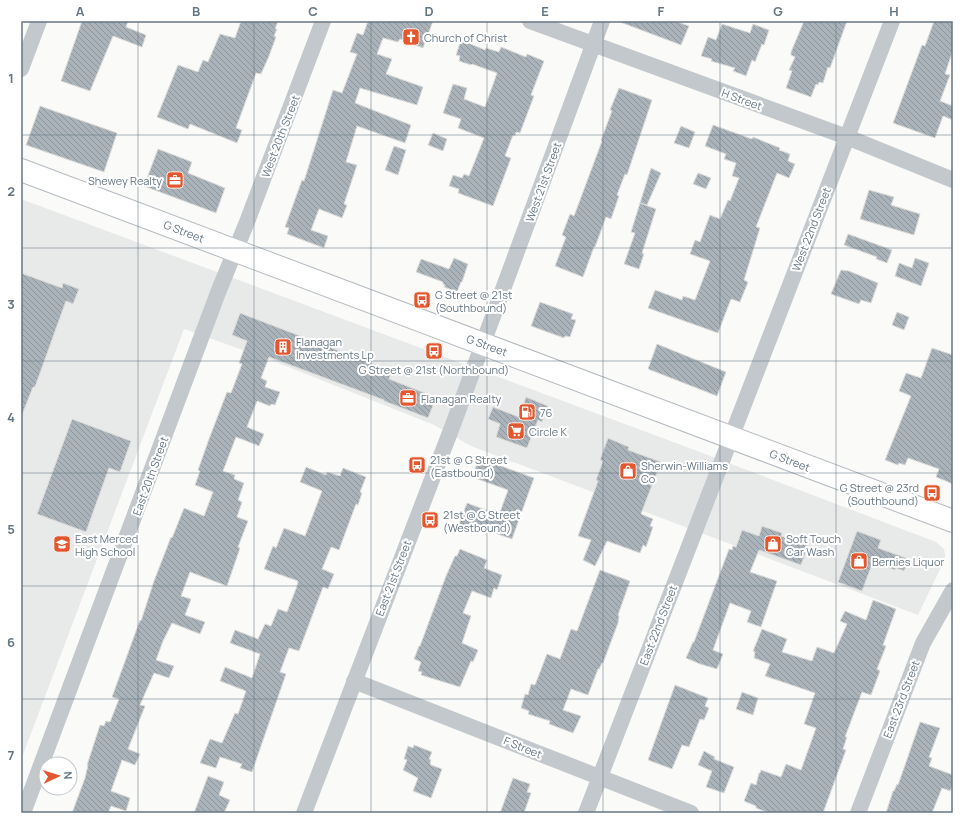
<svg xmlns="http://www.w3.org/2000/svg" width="974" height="834" viewBox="0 0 974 834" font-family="Manrope,sans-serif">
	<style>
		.built { fill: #e8e9e9 }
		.building { fill: url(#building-back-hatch); stroke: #dcdcda }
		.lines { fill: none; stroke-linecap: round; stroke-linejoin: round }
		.secondary-casing { stroke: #b3babf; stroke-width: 24 }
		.street { stroke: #c3c8cc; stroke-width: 16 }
		.secondary { stroke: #fff; stroke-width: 22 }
		.grid { fill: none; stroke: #657683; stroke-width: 1; stroke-opacity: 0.55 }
		.labels { text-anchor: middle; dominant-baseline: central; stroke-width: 4; stroke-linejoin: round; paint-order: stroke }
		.poi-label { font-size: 11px; fill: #657683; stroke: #fff; text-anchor: start }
		.street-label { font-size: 11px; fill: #657683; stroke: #fff }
		.neatline { fill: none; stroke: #657683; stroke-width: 1.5 }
		.grid-label { font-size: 13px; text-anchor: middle; font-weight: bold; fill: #657683 }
	</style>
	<defs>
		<pattern id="building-back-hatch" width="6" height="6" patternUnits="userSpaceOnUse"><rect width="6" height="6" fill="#aab3b9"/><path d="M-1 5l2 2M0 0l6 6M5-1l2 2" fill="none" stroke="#8e969c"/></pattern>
	</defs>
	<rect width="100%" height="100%" fill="#fafaf8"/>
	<path class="built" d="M21,199l671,250 244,93 8,7 1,5v5l-27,56 -447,-169 -37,-21 -158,-63 -92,-33 -163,431z"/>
	<path class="building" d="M82,21h46l-2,6 20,8 -4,12 -29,-11 -23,55 -29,-10z
		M241,21h37l-3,8h2l-3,7 2,1 -7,19 -8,18 -5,-1 -20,55 6,2 -5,13 -47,-19 -2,5 -31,-12 21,-52 20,7 5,-12 5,2 12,-28 15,4z
		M368,21h65l-10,27 -23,-9 -2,3 -15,-4 -6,16 15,5 -6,15 37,13 -6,18 -57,-17 -5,15 56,22 -6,18 -48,-17 -11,36 11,3 -13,39 3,1 -5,13 -23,-9 -8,21 17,6 -4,12 -37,-14 2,-6 -4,-1 17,-47 2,1 29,-91 9,3 15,-39 -7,-2 7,-19 6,2z
		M620,21h55l14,5 -8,19 -61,-23z
		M804,21h43l-17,47 -2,-1 -5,16 -4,-1 -1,3 -2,-1 -5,13 -25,-9 6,-17 -3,-1 6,-13 -4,-2v-3z
		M934,21h19v29l-8,24 5,1 -10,26 13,5v14l-10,-4 -8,22 -42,-15 29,-78 3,1z
		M722,24l28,9 3,-9 16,6 -5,15 -2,-1 -7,18 -3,-2 -6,16 -13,-5 2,-3 -24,-7 1,-2 -11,-3 7,-19 8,3z
		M461,40l24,10 1,-2 13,4 2,-5 25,10 1,-3 17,7 -13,34 3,1 -14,37 -4,-1 -1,4 -2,-1 -8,21 6,2 -18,48 -35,-13 1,-4 -10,-3 4,-11 9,3 2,-4 5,2 15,-38 -26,-10 3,-9 -18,-6 10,-29 14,4 -3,11 21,8 12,-34 -25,-9 -1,1 -12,-4 1,-5 -4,-1z
		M619,88l33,12 -25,75 -2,-1 -8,21 2,1 -8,23 -5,-2 -11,30h-1l-11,30 -28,-11 11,-29 -4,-2 8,-21 4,2 28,-75 -1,-1 11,-29 -2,-1z
		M40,106l77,27 -13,39 -78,-27z
		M713,125l39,14 1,-2 27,11 -1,2 11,4 -2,7 7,3 -6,14 -12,-5 -21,54 4,1 -16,52 4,2 -8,20 -9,-3 -13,34 -70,-25 7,-18 27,10 1,-4 12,4 15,-39 -20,-7 5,-14 5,2 10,-27 10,4 8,-19 2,1 9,-23 -7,-2 4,-13 -12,-4 2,-5 -21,-8z
		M681,126l14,6 -6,16 -15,-5z
		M433,133l14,6 -4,12 -15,-6z
		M394,146l12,4 -8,25 -13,-5z
		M158,149l34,13 -4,11 37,15 -9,25 -72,-27z
		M651,168l10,5 -14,32 -7,-2z
		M698,173l13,5 -5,11 -13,-5z
		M869,190l25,7 -3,8 29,9 -6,21 -54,-16z
		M640,203l16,6 -14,44 2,1 -5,15 -15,-5 11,-31 -4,-1z
		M848,234l44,16 -5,13 -11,-4 1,-2 -33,-12z
		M454,258l14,6 -6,18h-1l-4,10 -13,-5 1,-2 -2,-1v-2l-27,-10 5,-13 28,10z
		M915,258l14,5 -8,23 -26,-10 4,-13 13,5z
		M841,270l8,1 29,12 -7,20 -10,-3 -2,4 -28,-10z
		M21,273l41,15 1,-5 16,6 -6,15 -7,-3 -31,86h-2l-11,28h-1z
		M540,302l33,12 -2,5 5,1 -6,17 -5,-1 -1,2 -33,-12z
		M897,312l12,5 -5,13 -12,-5z
		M240,313l152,58 -3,8 41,16 4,8 -6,15 -44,-17v-1l-115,-43 -8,21 6,3 -2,6 15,5 -5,13 -4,-1 -1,2 -13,-5 -10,26 17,7 -5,12 -23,-9 -13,34 12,4 -1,4 10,4 -6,17 4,2 -5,15 11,4 -10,26 2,1 -13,38 -37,-14 -9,24 10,3 -6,16 20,7 -5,12 -28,-11 -9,18 -7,19 18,6 -5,12 -15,-5 -14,32 5,1 -17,43 12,5 -5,11 -13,-5 -11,31 19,7 -4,13 -15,-5 -3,7h-36l13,-35 3,-13h-1l13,-40 4,1 2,-5 4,1 9,-23 -7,-2 28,-77 1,1 13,-40 17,-44 1,1 12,-30 20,8 9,-24 -18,-7 5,-14 -2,-1 11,-31 18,-47 4,1 11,-29 -3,-1 8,-22 -15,-6z
		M657,344l69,28 -9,24 -69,-27z
		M932,348l21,7v129l-17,-7 3,-8 -31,-11 -3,7 -6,-2 -1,2 -13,-5 26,-64 -12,-5 7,-18 15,5z
		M526,397l22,9 -6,16 -4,-2 -11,28 -31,-11 4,-13 -12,-5 5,-12 26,10z
		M72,419l59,22 -11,31 -11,-4 -23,64 -49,-18z
		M608,438l21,9 -1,3 33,12 -20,52 12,5 -3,7 3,1 -7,20 -3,-2 -3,8 -33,-12 -12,25 -12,-6 8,-20 -13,-4 20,-55 -2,-1 7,-19 -3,-1z
		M479,458l55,20 -22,61 -29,-10 -2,3 -22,-8 8,-21 32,12 9,-25 -36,-13z
		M306,467l20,8 1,-3 13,4 3,-8 23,9 -6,15 2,1 -4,12 -2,-1 -17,46 -8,-3 -9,22 12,5 -6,15 -5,-2 -24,64 -10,-3 -9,24 6,2 -34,98 -12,-4 2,-4 -22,-7 -4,11 -16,-5 10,-24 12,4 13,-30 3,1 8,-23 -26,-10 5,-14 27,11 8,-24 -30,-11 5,-13 23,9 7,-15 6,2 7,-17 9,3 10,-26 1,-5 -34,-12 9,-23 3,2 8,-20 21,8 17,-45 -22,-9z
		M762,526l20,7 -1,3 27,10 -7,19 -42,-15 -9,22 27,9 -16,46 -14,-5 4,-11 -21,-8 -17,47 10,4 -6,15 -17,-5 -14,-6 7,-16h1l35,-93 3,1 1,-4 3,1 6,-17 17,6z
		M857,531l24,9 -3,8 31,11 -5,12 -8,-3 -1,2 -22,-8 -11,29 -24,-9z
		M460,549l27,11 -3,8 18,7 -5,15 -3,-2 -3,10 -19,-7 -9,22 8,3 -9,27 16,7 -5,12 -2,-1 -11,26 -39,-12 1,-3 -4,-1 3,-9 -7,-3 5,-13h1l26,-70 9,-20h2z
		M600,570l30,11 -12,34 1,1 -1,7 -15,40h-1l-3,6h-1l-10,26 -17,-6 -8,21 18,6 -8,17 -24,-9 1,-3 -22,-7 1,-3 -8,-3 4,-14 3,1 3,-11 4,1 12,-31 13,5 11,-30 6,2z
		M873,600l23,9 -13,36 3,1 -9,23 3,2 -9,24 -9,-3 -17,45h2l-4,12 3,1 -23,63h-54l-13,-5v-2l-12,-5 7,-18 5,2 3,-12h1l1,-3 20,7 5,-13 15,6 15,-42 -12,-4 11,-31 -50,-17 5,-12 -16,-6 1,-6 -2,-1 9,-22 25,10 -5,13 30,9 5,-14 17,6 13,-29 -7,-3 5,-10 21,9z
		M675,685l33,13 -3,8 4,2 -5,12 -4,-1 -11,28 -7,-2 -10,24 -24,-9z
		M742,692l16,6 -5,17 -17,-6z
		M920,722l20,6 -11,29 3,1 -3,8 24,9v9l-3,7 -8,-3 -10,25h-46l7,-22h1l3,-7 1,1z
		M414,745l18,7 -3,7 2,1 -1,3 1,2 11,4 -11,29 -18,-7 5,-13 -15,-8 4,-10 -3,-1 4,-13 5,2z
		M704,751l11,6 -1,2 20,8 -10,26 -18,-6 6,-16 -14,-6z
		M208,776l16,6 -5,13 11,5 -6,13h-30z
		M513,778l17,6 -3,8 4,1 -7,20h-24z"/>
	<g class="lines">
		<defs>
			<path id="secondary" d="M21,170l932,351"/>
		</defs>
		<use href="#secondary" class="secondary-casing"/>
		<path class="street" d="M530,21l317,116 106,43
			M21,69l18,-48
			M354,681l337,132
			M23,813l196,-523 28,-68 76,-201
			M304,813l150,-391 148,-401
			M586,813l306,-792
			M858,813l65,-170 30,-53"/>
		<use href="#secondary" class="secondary"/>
	</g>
	<path class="grid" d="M138,21v792M254,21v792M371,21v792M487,21v792M603,21v792M720,21v792M836,21v792M21,135h932M21,248h932M21,361h932M21,473h932M21,586h932M21,699h932"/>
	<defs>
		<symbol id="church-square" viewBox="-11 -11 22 22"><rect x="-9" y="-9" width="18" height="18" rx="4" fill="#e4572e" stroke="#fff"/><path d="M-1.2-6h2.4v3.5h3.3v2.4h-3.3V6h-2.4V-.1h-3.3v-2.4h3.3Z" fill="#fff"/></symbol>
		<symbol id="office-square" viewBox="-11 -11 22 22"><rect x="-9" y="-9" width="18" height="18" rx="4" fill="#e4572e" stroke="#fff"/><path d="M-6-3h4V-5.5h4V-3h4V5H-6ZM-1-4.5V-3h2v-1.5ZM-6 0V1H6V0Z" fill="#fff"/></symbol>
		<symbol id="bus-square" viewBox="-11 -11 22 22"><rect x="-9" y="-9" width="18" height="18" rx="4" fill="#e4572e" stroke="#fff"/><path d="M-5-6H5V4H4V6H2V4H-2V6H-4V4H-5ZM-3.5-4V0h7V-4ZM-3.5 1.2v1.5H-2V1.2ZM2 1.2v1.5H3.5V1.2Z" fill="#fff"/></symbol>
		<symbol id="building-square" viewBox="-11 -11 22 22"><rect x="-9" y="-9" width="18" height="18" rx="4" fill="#e4572e" stroke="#fff"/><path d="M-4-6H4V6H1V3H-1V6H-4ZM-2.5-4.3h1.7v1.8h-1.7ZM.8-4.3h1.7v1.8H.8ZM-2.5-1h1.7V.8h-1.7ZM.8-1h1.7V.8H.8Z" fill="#fff"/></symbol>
		<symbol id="fuel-square" viewBox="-11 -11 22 22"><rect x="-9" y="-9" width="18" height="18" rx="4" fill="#e4572e" stroke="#fff"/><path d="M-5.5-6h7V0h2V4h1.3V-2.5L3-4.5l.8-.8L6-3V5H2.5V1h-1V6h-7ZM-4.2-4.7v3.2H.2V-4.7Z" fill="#fff"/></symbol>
		<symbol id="supermarket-square" viewBox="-11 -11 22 22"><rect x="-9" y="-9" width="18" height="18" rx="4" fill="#e4572e" stroke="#fff"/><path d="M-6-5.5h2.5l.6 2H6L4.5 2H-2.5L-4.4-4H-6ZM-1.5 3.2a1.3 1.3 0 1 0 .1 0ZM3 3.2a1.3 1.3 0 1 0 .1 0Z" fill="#fff"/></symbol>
		<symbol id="shop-square" viewBox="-11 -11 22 22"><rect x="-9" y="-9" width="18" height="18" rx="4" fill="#e4572e" stroke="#fff"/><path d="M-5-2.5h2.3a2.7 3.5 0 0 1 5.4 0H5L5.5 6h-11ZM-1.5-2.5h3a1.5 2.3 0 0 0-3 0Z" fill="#fff"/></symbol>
		<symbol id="school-square" viewBox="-11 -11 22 22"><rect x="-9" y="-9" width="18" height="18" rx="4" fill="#e4572e" stroke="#fff"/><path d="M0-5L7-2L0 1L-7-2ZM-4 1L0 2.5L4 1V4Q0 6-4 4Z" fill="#fff"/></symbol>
	</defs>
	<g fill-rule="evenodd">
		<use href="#church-square" x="401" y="27" width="20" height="20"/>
		<use href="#office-square" x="165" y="170" width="20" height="20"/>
		<use href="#bus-square" x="412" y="290" width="20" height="20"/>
		<use href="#building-square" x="273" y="337" width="20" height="20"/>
		<use href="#bus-square" x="424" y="341" width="20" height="20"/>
		<use href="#office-square" x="398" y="388" width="20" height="20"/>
		<use href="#fuel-square" x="517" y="402" width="20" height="20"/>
		<use href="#supermarket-square" x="506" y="421" width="20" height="20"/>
		<use href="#bus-square" x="407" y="455" width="20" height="20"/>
		<use href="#shop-square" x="618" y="461" width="20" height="20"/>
		<use href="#bus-square" x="922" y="483" width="20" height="20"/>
		<use href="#bus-square" x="420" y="510" width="20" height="20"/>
		<use href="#school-square" x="52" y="534" width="20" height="20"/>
		<use href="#shop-square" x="763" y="534" width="20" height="20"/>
		<use href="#shop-square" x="849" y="551" width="20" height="20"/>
	</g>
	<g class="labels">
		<g class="poi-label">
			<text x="424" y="37">Church of Christ</text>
			<text x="162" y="180" text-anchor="end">Shewey Realty</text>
			<text x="435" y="294">G Street @ 21st<tspan x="435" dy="13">(Southbound)</tspan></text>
			<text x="296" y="341">Flanagan<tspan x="296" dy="13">Investments Lp</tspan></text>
			<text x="434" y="369" text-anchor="middle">G Street @ 21st (Northbound)</text>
			<text x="421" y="398">Flanagan Realty</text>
			<text x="540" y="412">76</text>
			<text x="529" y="431">Circle K</text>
			<text x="430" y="459">21st @ G Street<tspan x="430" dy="13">(Eastbound)</tspan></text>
			<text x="641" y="465">Sherwin-Williams<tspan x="641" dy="13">Co</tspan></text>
			<text x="919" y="487" text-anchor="end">G Street @ 23rd<tspan x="919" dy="13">(Southbound)</tspan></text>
			<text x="443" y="514">21st @ G Street<tspan x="443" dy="13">(Westbound)</tspan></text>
			<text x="75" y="538">East Merced<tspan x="75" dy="13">High School</tspan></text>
			<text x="786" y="538">Soft Touch<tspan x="786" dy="13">Car Wash</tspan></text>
			<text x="872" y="561">Bernies Liquor</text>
		</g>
		<g class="street-label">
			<text transform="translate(742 99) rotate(20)">H Street</text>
			<text transform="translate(280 136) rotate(-69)">West 20th Street</text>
			<text transform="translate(543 182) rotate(-70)">West 21st Street</text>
			<text transform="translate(811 229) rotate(-69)">West 22nd Street</text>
			<text transform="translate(184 231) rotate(21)">G Street</text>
			<text transform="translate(487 345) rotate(20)">G Street</text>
			<text transform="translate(790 460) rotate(21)">G Street</text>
			<text transform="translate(150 476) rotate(-70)">East 20th Street</text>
			<text transform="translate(393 578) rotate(-69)">East 21st Street</text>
			<text transform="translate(658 625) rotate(-69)">East 22nd Street</text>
			<text transform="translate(901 699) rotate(-69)">East 23rd Street</text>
			<text transform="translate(523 747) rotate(22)">F Street</text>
		</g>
	</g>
	<rect width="974" height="834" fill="none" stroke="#ffffff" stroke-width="44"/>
	<g transform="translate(58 776) rotate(86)"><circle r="19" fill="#ffffff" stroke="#c1c8cd"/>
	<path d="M0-3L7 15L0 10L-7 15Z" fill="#e4572e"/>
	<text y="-6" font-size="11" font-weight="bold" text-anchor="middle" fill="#657683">N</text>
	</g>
	<rect x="22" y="22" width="930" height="790" class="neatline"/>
	<g class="grid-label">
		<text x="80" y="16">A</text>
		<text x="196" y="16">B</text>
		<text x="313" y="16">C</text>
		<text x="429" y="16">D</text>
		<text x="545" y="16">E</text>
		<text x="661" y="16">F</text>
		<text x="778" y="16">G</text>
		<text x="894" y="16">H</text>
		<text x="11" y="83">1</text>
		<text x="11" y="196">2</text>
		<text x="11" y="309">3</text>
		<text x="11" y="422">4</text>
		<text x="11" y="534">5</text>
		<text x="11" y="647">6</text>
		<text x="11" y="760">7</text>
	</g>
</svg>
